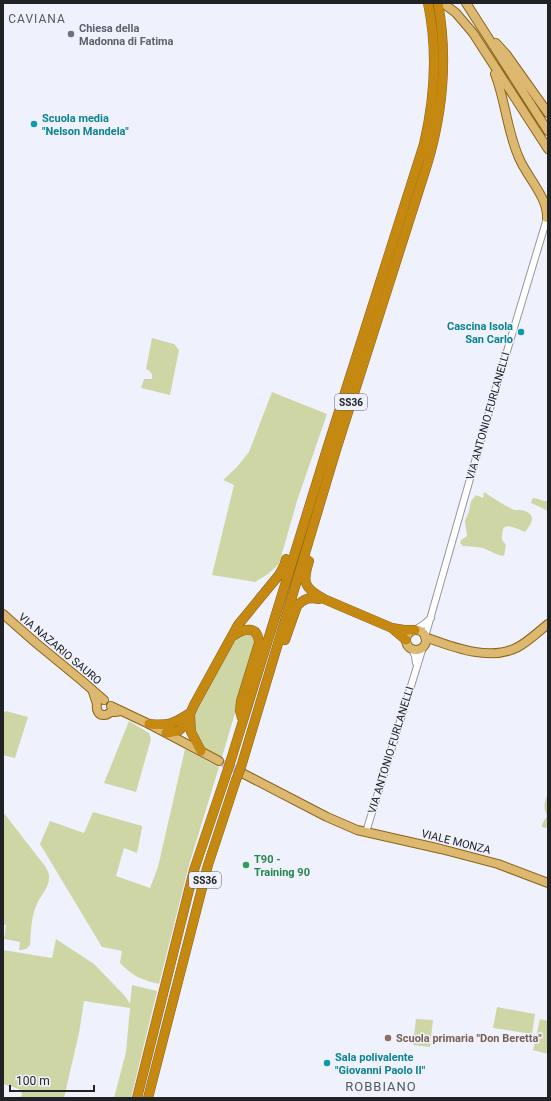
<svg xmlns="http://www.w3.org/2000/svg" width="551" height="1101" viewBox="0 0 551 1101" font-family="Roboto,sans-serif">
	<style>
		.green { fill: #cfd6a5 }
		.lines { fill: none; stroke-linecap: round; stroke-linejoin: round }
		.major-tunnel { stroke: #c6c8d1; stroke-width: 8; stroke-dasharray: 8 4; stroke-linecap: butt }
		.minor-casing { stroke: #9497a0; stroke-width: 8 }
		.major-casing { stroke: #8c6418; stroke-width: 10 }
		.highway-casing { stroke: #8c6418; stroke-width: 10 }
		.minor { stroke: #fff; stroke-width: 6 }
		.major { stroke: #dcb870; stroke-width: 8 }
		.highway { stroke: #c58811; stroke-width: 9 }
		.highway-bridge-casing { stroke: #8c6418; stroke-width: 10; stroke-linecap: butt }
		.highway-bridge { stroke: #c58811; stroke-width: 9 }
		.worship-dot { fill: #6b7280; stroke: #eff2fc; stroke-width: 1.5 }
		.culture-dot { fill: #0f9aa8; stroke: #eff2fc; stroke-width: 1.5 }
		.leisure-dot { fill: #2e9e5b; stroke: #eff2fc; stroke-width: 1.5 }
		.education-dot { fill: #8d6e63; stroke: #eff2fc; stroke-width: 1.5 }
		.labels { text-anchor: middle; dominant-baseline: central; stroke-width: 3; stroke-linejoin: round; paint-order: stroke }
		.shield { fill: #eff2fc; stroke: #5f6066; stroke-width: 1 }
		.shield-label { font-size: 10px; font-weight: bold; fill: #212226 }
		.worship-label { font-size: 11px; font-weight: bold; fill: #5b616d; stroke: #eff2fc; text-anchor: start }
		.culture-label { font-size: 11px; font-weight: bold; fill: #0d838f; stroke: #eff2fc; text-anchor: start }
		.street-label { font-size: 11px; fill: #212226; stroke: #eff2fc }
		.leisure-label { font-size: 11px; font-weight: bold; fill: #27864d; stroke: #eff2fc; text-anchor: start }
		.education-label { font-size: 11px; font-weight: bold; fill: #785e54; stroke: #eff2fc; text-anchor: start }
		.neighbourhood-label { font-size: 12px; letter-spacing: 1px; fill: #55575f; stroke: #eff2fc }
		.quarter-label { font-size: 13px; letter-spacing: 1px; fill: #55575f; stroke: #eff2fc }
	</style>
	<rect width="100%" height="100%" fill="#eff2fc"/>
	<path class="green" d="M152,338l22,6 5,6 -9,45 -29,-7 3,-9h8c1,-6 -2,-8 -6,-10z
		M272,392l55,22 -30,87 -18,63 -11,10 -13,8 -43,-7 22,-90 -11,-5 13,-12 13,-16z
		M484,492c9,6 18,12 28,17 4,2 9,0 13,2 12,4 6,14 0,21 -5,-2 -19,-10 -22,-3 -1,3 -1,8 -1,11l4,5 -2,11c-9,-1 -13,-5 -21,-8 -7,-1 -13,-2 -20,-2l-3,-3 1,-3 6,-4 -2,-15 4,-10 2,-10 5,-6 7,3z
		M533,498c5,0 10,4 15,3v10l-10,-5 -5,-2 -2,-1 1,-4z
		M249,633c5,4 6,7 6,13l-33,111 -10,-4 -8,-5 -10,-17 1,-21 43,-74z
		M6,711l22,6 -13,41 -12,-3v-42z
		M129,721l20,12 2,6 -15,53 -32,-9z
		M185,749l34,18 -30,98 -30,119c-19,-5 -25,-7 -39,-21l2,-12 -20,-4 -62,-103 10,-23 34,12 9,-21 49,14v2l-5,25 -13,-5 -8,28 34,12 8,-21z
		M548,793v34l-3,1 -3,-1v-3l5,-8c-4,-10 -3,-13 1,-23z
		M3,812l42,54c2,4 5,8 4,12 0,10 -9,18 -12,26 -6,12 -6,28 -7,41 -3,4 -6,5 -11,5l1,-8 -16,-3 2,-14 -3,-1z
		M56,939l38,25 31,32 5,8 2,-19 25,6 -26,107h-17l12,-46 4,-44 -46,-7 -5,32 -15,65h-43l1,-4 -3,-5 -16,-5 1,-45h-1v-89l49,8z
		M497,1007l38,7 -3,20 -39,-6z
		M416,1019l17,1 -3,27 -17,-2z
		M540,1019l8,2v33l-15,-4z"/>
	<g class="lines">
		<path class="major-tunnel" d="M219,761l23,12"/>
		<defs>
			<path id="minor" d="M415,630l9,-6 7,-6
				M425,637l70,-246 53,-176
				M412,649l3,7 1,7
				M366,832l57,-185"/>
			<path id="major" d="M443,3l13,10 17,20 75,116
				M466,3l82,128
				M496,43l10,11 42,59
				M495,74c11,28 12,59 25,86 8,18 28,38 27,58
				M3,614l33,29 45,37 23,20
				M406 640a10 10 0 1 1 20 0a10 10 0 1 1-20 0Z
				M425,637c28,10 65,25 93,10 11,-6 20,-15 30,-23
				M93,692l4,12c-1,5 1,12 8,11 2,0 4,-2 6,-3 3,0 7,0 10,-1
				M111,706l38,18 70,37
				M242,773l85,44 30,13 84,19 57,15 50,19"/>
			<path id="highway" d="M309,561c-7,22 -5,27 15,38l68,29 12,2h11
				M393,629l13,11
				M233,636c11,-8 25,-11 26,7l-18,58 -1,10 2,7
				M285,640l12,-34c7,-8 13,-9 22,-7
				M190,715l1,17 10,19
				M149,724c20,2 24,0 41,-11
				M166,733l12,-2 5,-4 3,-4 8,-18 44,-80 41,-50 5,-9 2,-7
				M230,763l97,-314 97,-305c11,-47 14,-93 4,-141
				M241,767l95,-317 91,-285c16,-53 21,-107 11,-162
				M137,1098l57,-228 31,-92
				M148,1098l60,-233 28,-85"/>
		</defs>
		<use href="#minor" class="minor-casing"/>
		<use href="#major" class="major-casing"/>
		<use href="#highway" class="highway-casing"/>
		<use href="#minor" class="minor"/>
		<use href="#major" class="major"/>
		<use href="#highway" class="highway"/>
		<defs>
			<path id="highway-bridge" d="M225,778l5,-15
				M236,780l5,-13"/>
		</defs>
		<use href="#highway-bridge" class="highway-bridge-casing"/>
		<use href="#highway-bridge" class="highway-bridge"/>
	</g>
	<circle class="worship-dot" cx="71" cy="34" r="4"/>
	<g class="culture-dot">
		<circle cx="34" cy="124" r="4"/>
		<circle cx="521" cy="332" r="4"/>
		<circle cx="327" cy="1063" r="4"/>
	</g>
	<circle class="leisure-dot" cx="246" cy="865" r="4"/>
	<circle class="education-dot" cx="388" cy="1038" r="4"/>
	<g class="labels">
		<g class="shield">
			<rect x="335" y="394" width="32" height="16" rx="3"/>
			<rect x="189" y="872" width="32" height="16" rx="3"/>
		</g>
		<g class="shield-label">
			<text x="351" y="402">SS36</text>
			<text x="205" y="880">SS36</text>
		</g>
		<g class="worship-label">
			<text x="79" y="28">Chiesa della<tspan x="79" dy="13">Madonna di Fatima</tspan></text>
		</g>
		<g class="culture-label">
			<text x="42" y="118">Scuola media<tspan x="42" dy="13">"Nelson Mandela"</tspan></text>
			<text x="513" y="326" text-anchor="end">Cascina Isola<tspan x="513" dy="13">San Carlo</tspan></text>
			<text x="335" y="1057">Sala polivalente<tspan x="335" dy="13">"Giovanni Paolo II"</tspan></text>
		</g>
		<g class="street-label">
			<text transform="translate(488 416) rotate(-74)">VIA ANTONIO FURLANELLI</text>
			<text transform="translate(60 649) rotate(40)">VIA NAZARIO SAURO</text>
			<text transform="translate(391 750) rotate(-73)">VIA ANTONIO FURLANELLI</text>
			<text transform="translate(456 842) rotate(14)">VIALE MONZA</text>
		</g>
		<g class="leisure-label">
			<text x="254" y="859">T90 -<tspan x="254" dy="13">Training 90</tspan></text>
		</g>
		<g class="education-label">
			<text x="396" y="1038">Scuola primaria "Don Beretta"</text>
		</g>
		<g class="neighbourhood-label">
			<text x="37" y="19">CAVIANA</text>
		</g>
		<g class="quarter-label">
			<text x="381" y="1086">ROBBIANO</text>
		</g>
	</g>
	<rect width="551" height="1101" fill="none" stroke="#212226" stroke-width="8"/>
	<path d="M10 1085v6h84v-6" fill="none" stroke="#212226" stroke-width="2"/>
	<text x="16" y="1085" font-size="12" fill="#212226" stroke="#eff2fc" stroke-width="3" paint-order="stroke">100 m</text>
</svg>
